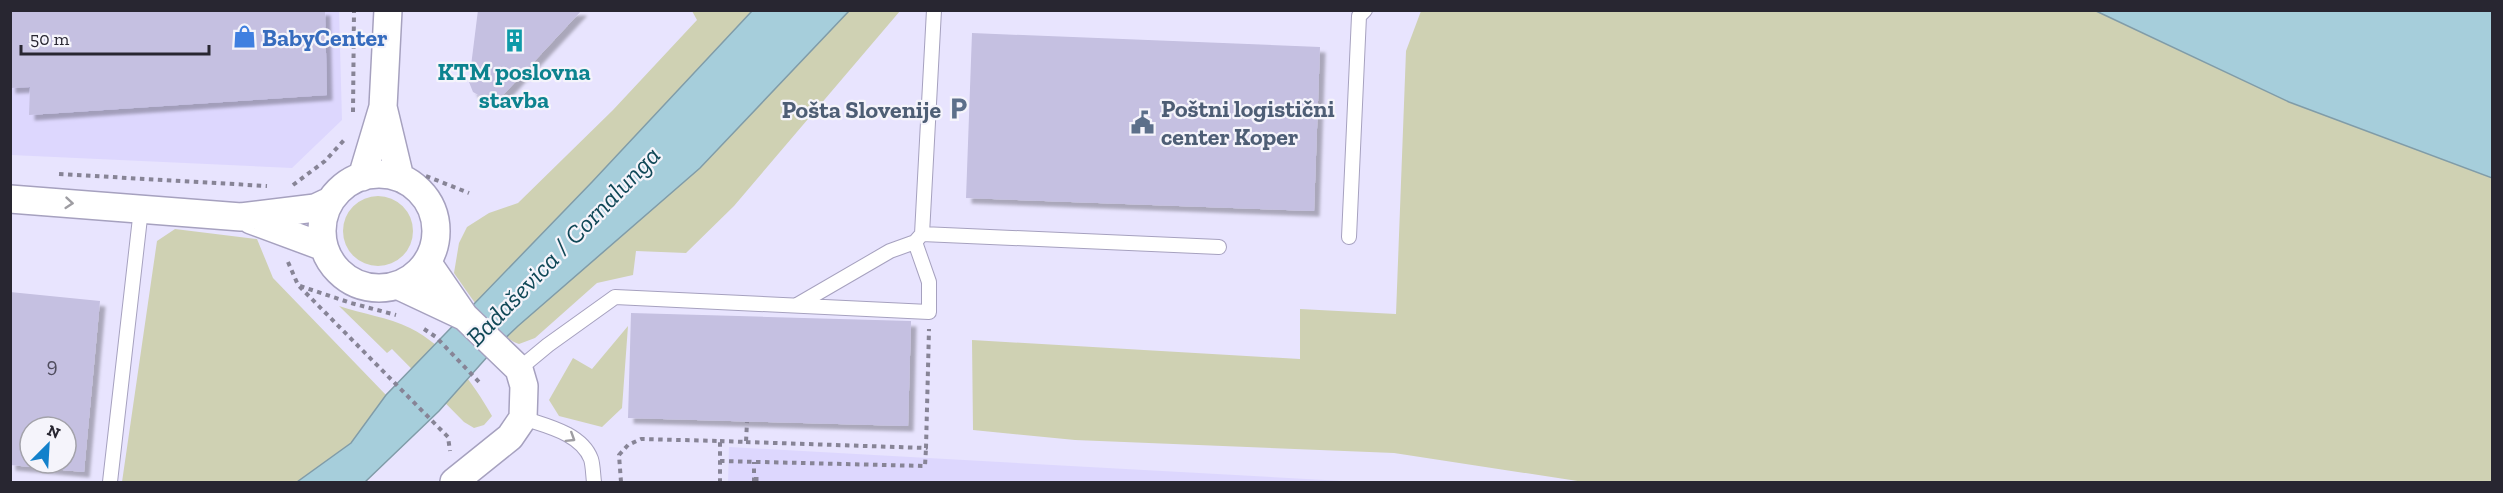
<svg xmlns="http://www.w3.org/2000/svg" width="2503" height="493" viewBox="0 0 2503 493" font-family="'Zilla Slab',serif">
	<style>
		.built { fill: #ddd7fe }
		.green { fill: #cfd1b3 }
		.water { fill: #a6cedb; stroke: #809ca8; stroke-width: 1.5 }
		.building { fill: #c5c0e1; fill-rule: evenodd; filter: url(#shadow) }
		.lines { fill: none; stroke-linecap: round; stroke-linejoin: round }
		.service-casing { stroke: #a6a1bf; stroke-width: 16 }
		.minor-casing { stroke: #a6a1bf; stroke-width: 30 }
		.path { stroke: #878496; stroke-width: 4; stroke-dasharray: 4.5 4.5; stroke-linecap: butt }
		.service { stroke: #fff; stroke-width: 14 }
		.minor { stroke: #fff; stroke-width: 27 }
		.oneway { stroke: #9e9da2 }
		.labels { text-anchor: middle; dominant-baseline: central; stroke-width: 4.5; stroke-linejoin: round; paint-order: stroke }
		.number-label { font-size: 21px; fill: #4f4c5d }
		.shop-label { font-size: 24px; font-weight: bold; fill: #366cbe; stroke: #f5f4fb; text-anchor: start }
		.culture-label { font-size: 24px; font-weight: bold; fill: #0d838f; stroke: #f5f4fb }
		.service-label { font-size: 24px; font-weight: bold; fill: #4e5e75; stroke: #f5f4fb; text-anchor: start }
		.water-label { font-size: 26px; font-style: italic; fill: #104857; stroke: #f5f4fb }
	</style>
	<defs>
		<filter id="shadow"><feDropShadow dx="5.5" dy="5.5" stdDeviation="1.5" flood-color="#0004"/></filter>
	</defs>
	<rect width="100%" height="100%" fill="#e8e4fe"/>
	<path class="built" d="M11,11h328l3,109 -50,48 -281,-13z
		M729,447l632,35h-633z"/>
	<path class="green" d="M692,11h208l-166,195 -48,47 -50,-2 -3,24 -36,8 -62,55 -16,6c-24,-8 -50,-50 -65,-71l5,-30 8,-16 22,-14 29,-10 95,-93 84,-90z
		M1421,11h1071v471h-908l-190,-29 -319,-13 -102,-10 -1,-90 328,19v-50l96,5 10,-263z
		M343 231a35 35 0 1 1 70 0a35 35 0 1 1-70 0Z
		M175,229l82,10 16,39 113,117 -35,48 -54,39h-175l35,-241z
		M339,306c23,8 49,11 71,22 36,18 63,54 82,88l-8,9 -10,3 -10,-6 -72,-73 -5,4z
		M628,326l-6,82 -20,19 -43,-11 -10,-16 24,-42 19,11z"/>
	<path class="water" d="M752,11h97l-149,157 -182,158 -22,21 -57,64 -74,71h-68l54,-39 35,-48 206,-213z
		M2096,11h396v167l-203,-76z"/>
	<path class="building" d="M10,10h315l2,85 -298,20 1,-28 -20,1z
		M478,10h104l-78,84 -10,4h-10l-11,-6 -4,-10z
		M972,33l348,14 -6,164 -348,-13z
		M10,292l90,9 -16,171 -74,-7zM30,427h36v36h-36z
		M631,313l280,8 -3,105 -280,-8z"/>
	<g class="lines">
		<defs>
			<path id="service" d="M922,234l297,13
				M1349,237l10,-221 6,-6
				M797,305l93,-54 25,-9 7,-8 12,-224
				M519,369l29,-24 67,-48 314,15v-30l-14,-40
				M523,418c23,8 58,15 68,41 2,6 2,16 3,23
				M110,482l31,-273"/>
			<path id="minor" d="M383,107l17,71
				M322 231a57 57 0 1 1 114 0a57 57 0 1 1-114 0Z
				M362,177l21,-70 5,-97
				M10,199l231,18 74,-9 15,-7
				M251,220l73,27
				M427,262l37,54 55,53 5,17 -1,32 -13,19 -56,45
				M397,285l66,31"/>
		</defs>
		<use href="#service" class="service-casing"/>
		<use href="#minor" class="minor-casing"/>
		<path class="path" d="M353,112l1,-102
			M59,174l208,12
			M426,176l43,17
			M293,185l32,-24 21,-23
			M288,262l10,23 150,152 2,14
			M300,286l51,17 45,12
			M424,329l12,8 44,46
			M720,441l26,1 1,-20
			M746,442l180,6 3,-119
			M720,461l205,5 1,-18
			M754,479h9
			M621,482l-2,-27 9,-10 13,-6 79,2v41
			M754,482v-20"/>
		<use href="#service" class="service"/>
		<use href="#minor" class="minor"/>
	</g>
	<defs><path id="oneway-chevron" d="M-2-3.5L2.5 0L-2 3.5" fill="none" stroke-width="1.6" stroke-linecap="round" stroke-linejoin="round" transform="scale(1.5)"/></defs>
	<g class="oneway">
		<use href="#oneway-chevron" transform="translate(69 203) rotate(5)"/>
		<use href="#oneway-chevron" transform="translate(571 438) rotate(32)"/>
	</g>
	<defs>
		<symbol id="shop-bare" viewBox="-9 -9 18 18"><path d="M-5-2.5h2.3a2.7 3.5 0 0 1 5.4 0H5L5.5 6h-11ZM-1.5-2.5h3a1.5 2.3 0 0 0-3 0Z" fill="#3f7fe0" stroke="#f5f4fb" stroke-width="2.5" paint-order="stroke"/></symbol>
		<symbol id="building-bare" viewBox="-9 -9 18 18"><path d="M-4-6H4V6H1V3H-1V6H-4ZM-2.5-4.3h1.7v1.8h-1.7ZM.8-4.3h1.7v1.8H.8ZM-2.5-1h1.7V.8h-1.7ZM.8-1h1.7V.8H.8Z" fill="#0f9aa8" stroke="#f5f4fb" stroke-width="2.5" paint-order="stroke"/></symbol>
		<symbol id="parking-bare" viewBox="-9 -9 18 18"><path d="M-3.5-5.5H1a3.5 3.5 0 0 1 0 7H-1V5.5H-3.5ZM-1-3.4V-.6H.8a1.4 1.4 0 0 0 0-2.8Z" fill="#5c6f8a" stroke="#f5f4fb" stroke-width="2.5" paint-order="stroke"/></symbol>
		<symbol id="civic-bare" viewBox="-9 -9 18 18"><path d="M-.6-6.5H3V-4.5H.6V-3L4-1V1h2V6H-6V1h2V-1L-.6-3ZM-1.2 2.5V6h2.4V2.5Z" fill="#5c6f8a" stroke="#f5f4fb" stroke-width="2.5" paint-order="stroke"/></symbol>
	</defs>
	<g fill-rule="evenodd">
		<use href="#shop-bare" x="228" y="20" width="33" height="33"/>
		<use href="#building-bare" x="498" y="24" width="33" height="33"/>
		<use href="#parking-bare" x="942" y="92" width="33" height="33"/>
		<use href="#civic-bare" x="1126" y="106" width="33" height="33"/>
	</g>
	<g class="labels">
		<g class="number-label">
			<text x="52" y="364">9</text>
		</g>
		<g class="shop-label">
			<text x="262" y="37">BabyCenter</text>
		</g>
		<g class="culture-label">
			<text x="514" y="71">KTM poslovna<tspan x="514" dy="28">stavba</tspan></text>
		</g>
		<g class="service-label">
			<text x="1161" y="108">Poštni logistični<tspan x="1161" dy="28">center Koper</tspan></text>
			<text x="941" y="109" text-anchor="end">Pošta Slovenije</text>
		</g>
		<g class="water-label">
			<text transform="translate(563 246) rotate(-46)">Badaševica / Cornalunga</text>
		</g>
	</g>
	<rect width="2503" height="493" fill="none" stroke="#282631" stroke-width="24"/>
	<g transform="translate(48 445) rotate(24)"><circle r="28" fill="#f5f4fb" stroke="#a3a2aa" stroke-width="1.5"/>
	<path d="M0-4.5L10 22L0 15L-10 22Z" fill="#1381cb"/>
	<text y="-9" font-size="16" font-weight="bold" text-anchor="middle" fill="#282631">N</text>
	</g>
	<path d="M21 45v9h188v-9" fill="none" stroke="#282631" stroke-width="3"/>
	<text x="30" y="45" font-size="18" fill="#282631" stroke="#f5f4fb" stroke-width="4.5" paint-order="stroke">50 m</text>
</svg>
